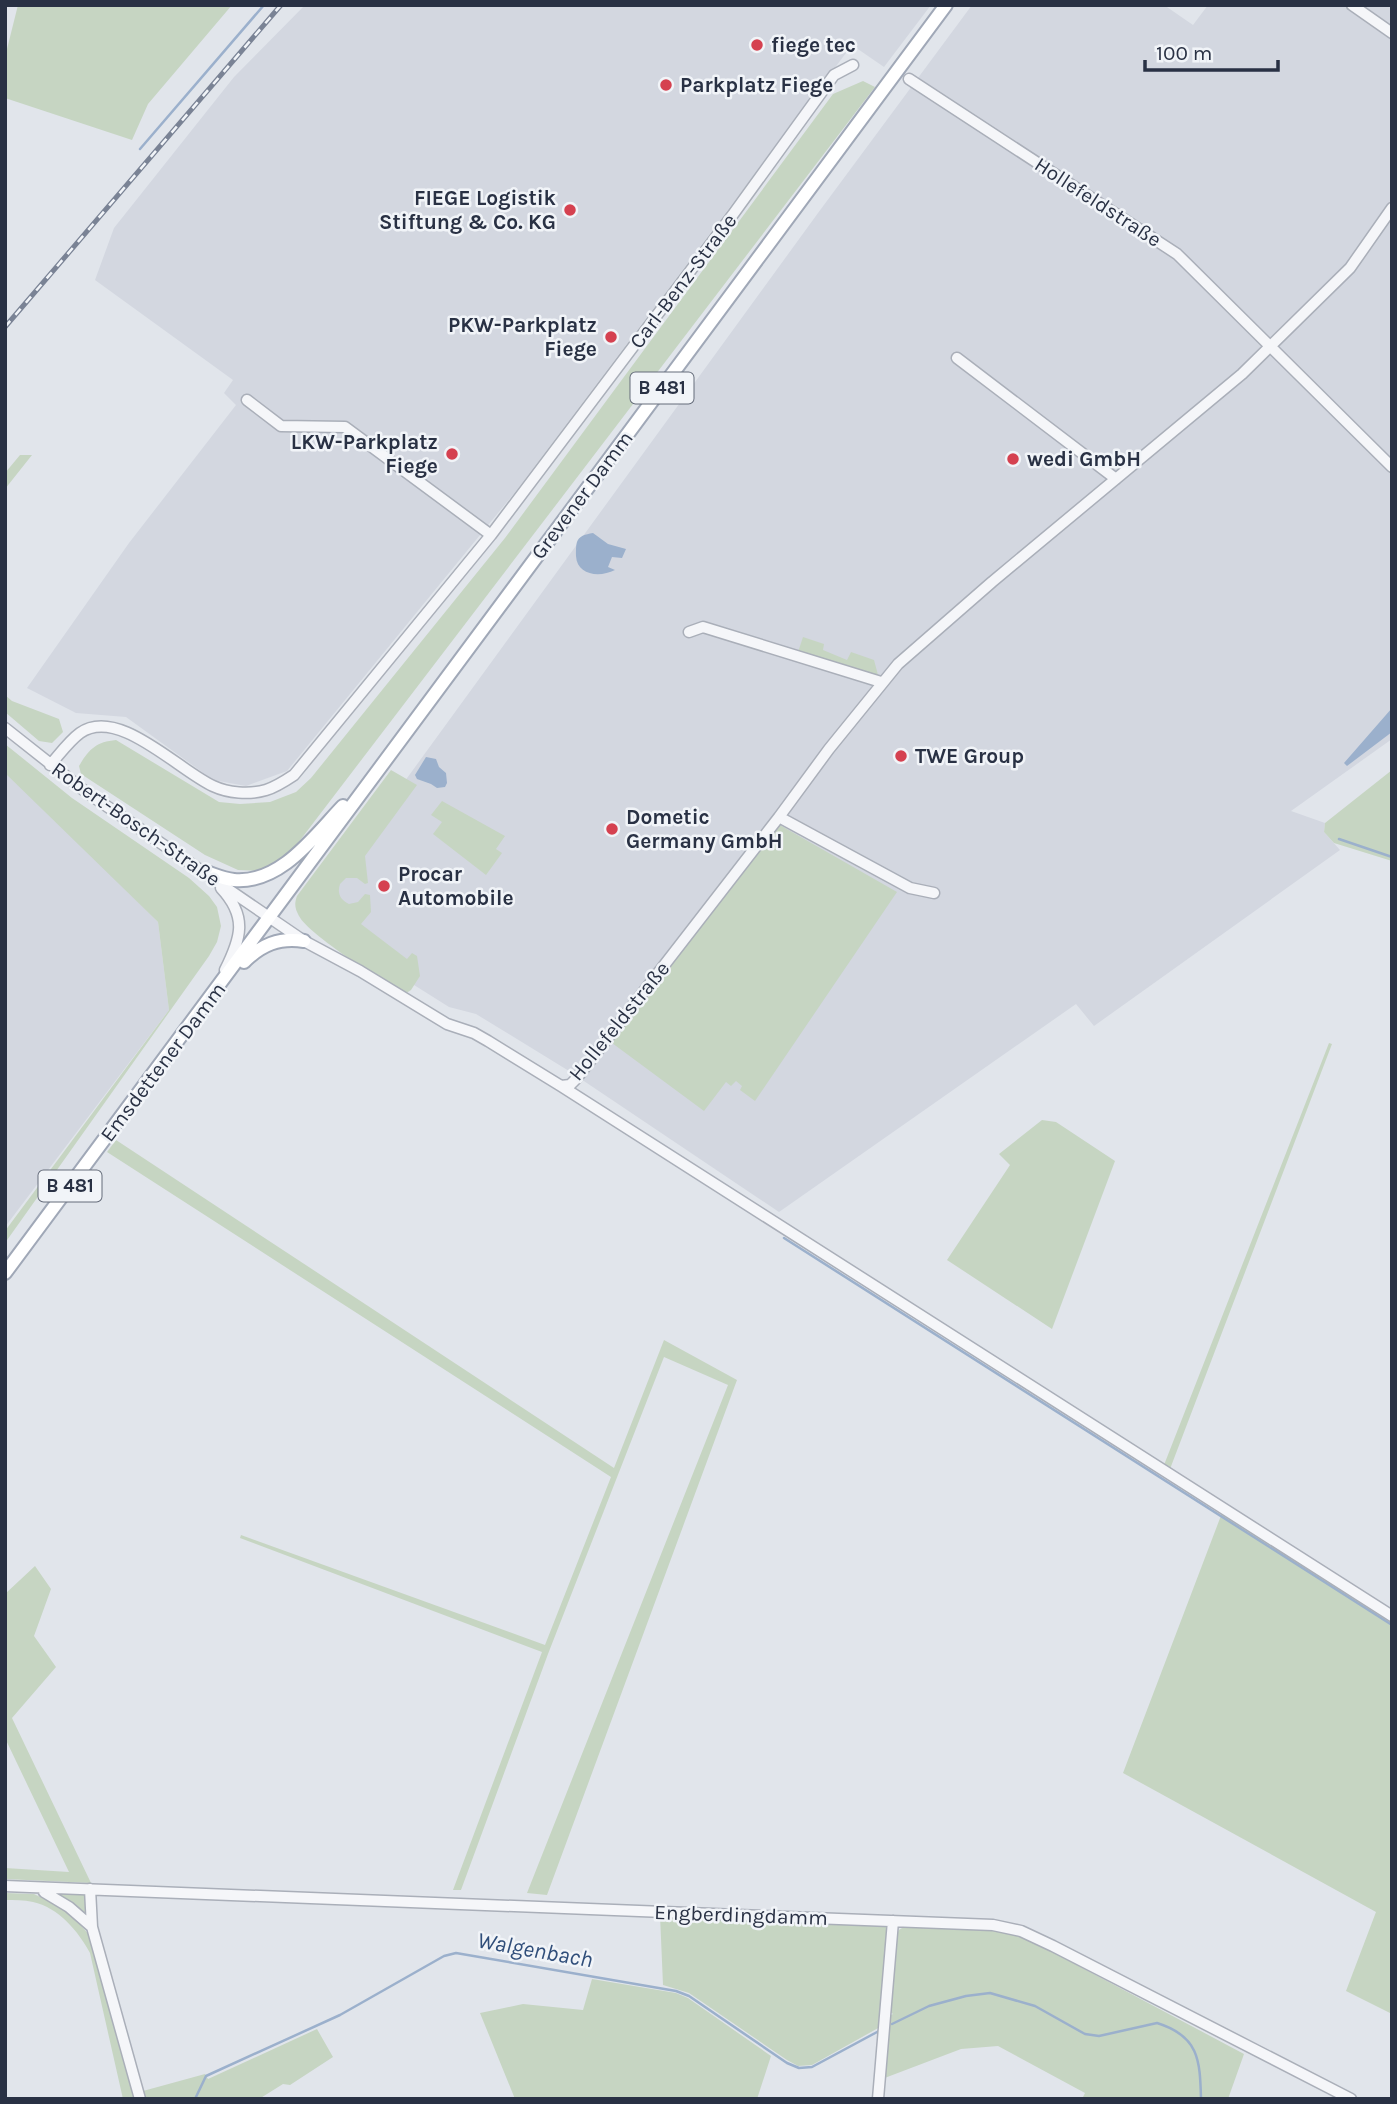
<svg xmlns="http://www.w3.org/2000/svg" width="1397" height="2104" viewBox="0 0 1397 2104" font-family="Karla,sans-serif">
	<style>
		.built { fill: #d3d7e0 }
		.green { fill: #c6d5c2 }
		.water { fill: #9bb0cc }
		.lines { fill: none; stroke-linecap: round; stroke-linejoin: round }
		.stream { stroke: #9bb0cc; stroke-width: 2.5 }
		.minor-casing { stroke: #aaafb9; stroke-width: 13 }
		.major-casing { stroke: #a0a8b7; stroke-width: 16 }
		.minor { stroke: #f5f6f9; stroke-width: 10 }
		.major { stroke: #fff; stroke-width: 12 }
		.rail-casing { stroke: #7a8395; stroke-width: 5 }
		.rail { stroke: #f1f4f8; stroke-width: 2.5; stroke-dasharray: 8; stroke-linecap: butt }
		.poi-dot { fill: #d54150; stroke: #f1f4f8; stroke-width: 2.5 }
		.labels { text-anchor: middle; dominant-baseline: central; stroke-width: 5; stroke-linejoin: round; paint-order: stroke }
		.shield { fill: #f1f4f8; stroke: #656c7a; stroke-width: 2 }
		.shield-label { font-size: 19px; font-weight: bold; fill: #293144 }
		.poi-label { font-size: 21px; font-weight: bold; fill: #293144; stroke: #f1f4f8; text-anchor: start }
		.street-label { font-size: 21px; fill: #293144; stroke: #f1f4f8 }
		.water-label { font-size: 23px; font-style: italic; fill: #304e7a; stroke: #f1f4f8 }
	</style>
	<rect width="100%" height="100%" fill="#e1e5eb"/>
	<path class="built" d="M305,5h626l-47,62 -32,-22 -336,446 -229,280 -41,15 -33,-6 -87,-63 -50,-4 -49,-25 102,-145 107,-138 -12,-12 9,-13 -138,-100 19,-52 120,-151z
		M972,5h192l29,20 15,-20h184v734l-101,72 34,12 -1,9 16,18 -246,176 -18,-22 -297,208 -210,-141 -93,-57 -27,-7 -143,-90 512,-704z
		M5,768l153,154 11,88 -164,217z"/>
	<path class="green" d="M18,5h214l-84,99 -16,36 -127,-42v-49h2z
		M863,81l12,6 -590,773 -23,11 -24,-1 -33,-15 -124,-81 -2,-8c10,-17 17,-24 37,-26l103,62 21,2 30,-2 26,-10 15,-14 194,-240 328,-444z
		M20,455h12l-27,34v-16z
		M803,637l21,7 -1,6 24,10 4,-8 23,8 4,15h-4l-76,-23z
		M5,695l7,6 47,18 4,13 -11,11 -13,-2 -34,-29z
		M5,744l67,54 117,80 20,18 8,11 4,19 -4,16 -8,14 -204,287v-12l164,-221 -11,-88 -153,-149z
		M391,770l26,15 -52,71 3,27 -3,1 -8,-6h-11l-6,6c-3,9 0,16 9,20l9,-2 7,-8 5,1 1,17 -10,12 46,35 5,-6 5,3 3,20 -9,14 -6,4c-21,-12 -96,-59 -106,-78 -4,-7 -5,-12 -2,-20z
		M1392,770v91l-58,-18 -10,-11 1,-9z
		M442,801l63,35 -9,13 6,4 -16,22 -53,-41 9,-12 -11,-7z
		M778,824l119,68 -142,209 -15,-11 2,-4 -6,-5 -5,5 -5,-4 -22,29 -92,-68z
		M1329,1043l3,1 -162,425 -6,-4z
		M1042,1120l14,2 59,39 -63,168 -105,-69 63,-95 -11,-11z
		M116,1140l498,328 50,-128 73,40 -190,515 -20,-2 201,-508 -64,-28 -116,297 -87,236h-8l89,-238 -302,-114 1,-3 304,110 66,-168 -504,-325z
		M1222,1513l170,108v393l-46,-23 30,-79 -253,-139z
		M35,1566l16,23 -17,47 22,31 -44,51 79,165 -86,-4v-11l64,4 -64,-134v-144z
		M51,1892l36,1 3,29z
		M5,1893l29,1 33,16 26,29 44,160h-14l-33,-146c-11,-21 -32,-46 -57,-51 -9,-2 -19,-2 -28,-2z
		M660,1915l221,9 6,2 3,6 -10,95 -68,38 -14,1 -11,-6 -98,-67 -26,-8z
		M905,1926l88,4 33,8 218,116 -16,45h-146l3,-6 -87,-47 -37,3 -79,30 5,-62 6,-3 -6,-5 8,-72 4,-7z
		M592,1979l84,14 12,5 83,58 -14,43h-242l-35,-86 43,-9 60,6z
		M317,2029l16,28 -43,28 -7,-1 -24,15h-114l-2,-8 62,-17 3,5z"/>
	<path class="water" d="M593,533l15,11 18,5 -4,9 -10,-1 -4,10 7,3c-16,8 -38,5 -39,-14 0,-16 0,-20 17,-23z
		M1392,708v24l-45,34 -3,-3z
		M426,757l10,2 3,8 7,6 1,10 -2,4 -8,1 -6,-4 -14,-5 -2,-4z"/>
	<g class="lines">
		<path class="stream" d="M140,149l124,-144
			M1339,839l53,18
			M784,1238l608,387
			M892,2024l37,-18 37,-10 24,-3 45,13 50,28 14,2 58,-13c42,13 43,37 44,76
			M195,2099l11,-23 134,-61 104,-59 12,-3 220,38 13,5 98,67 12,5 13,-1 67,-36"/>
		<defs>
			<path id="minor" d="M1352,5l40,28
				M909,79l268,175 215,213
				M957,358l159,121
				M247,400l34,26 64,1 146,108
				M689,632l14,-5 178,55
				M5,728l81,64 218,149 56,30 87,53 27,9 14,8 73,45 831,530
				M50,765c9,-10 19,-24 30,-32 38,-27 98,37 133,53 15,7 36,9 53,4 10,-3 19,-9 28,-15l197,-240 243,-322 100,-138 19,-10
				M779,817l131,71 24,5
				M221,888c27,29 20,50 4,82
				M561,1086l9,-1 6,-6 203,-262 50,-68 69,-85 94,-82 250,-208 108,-106 42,-60
				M5,1886l988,39 28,6 32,15 298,153
				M44,1888v4l25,15 23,20
				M90,1889l2,38 48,172
				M878,2099l15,-178"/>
			<path id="major" d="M203,871c10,3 20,8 31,9 47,4 81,-45 109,-74
				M244,962c17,-17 35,-25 60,-21
				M5,1273l941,-1268"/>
		</defs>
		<use href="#minor" class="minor-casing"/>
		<use href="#major" class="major-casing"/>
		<use href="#minor" class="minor"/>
		<use href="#major" class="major"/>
		<defs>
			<path id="rail" d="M5,327l276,-322"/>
		</defs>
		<use href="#rail" class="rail-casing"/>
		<use href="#rail" class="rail"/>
	</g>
	<g class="poi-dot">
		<circle cx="757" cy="45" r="7"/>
		<circle cx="666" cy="85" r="7"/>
		<circle cx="570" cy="210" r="7"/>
		<circle cx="611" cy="337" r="7"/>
		<circle cx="452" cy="454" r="7"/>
		<circle cx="1013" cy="459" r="7"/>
		<circle cx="901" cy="756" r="7"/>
		<circle cx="612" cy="829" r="7"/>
		<circle cx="384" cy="886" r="7"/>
	</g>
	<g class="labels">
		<g class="shield">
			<rect x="630.5" y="372.5" width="63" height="31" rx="5"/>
			<rect x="38.5" y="1170.5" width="63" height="31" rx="5"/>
		</g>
		<g class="shield-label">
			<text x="662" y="388">B 481</text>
			<text x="70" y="1186">B 481</text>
		</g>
		<g class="poi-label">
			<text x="771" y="45">fiege tec</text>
			<text x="680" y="85">Parkplatz Fiege</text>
			<text x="556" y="198" text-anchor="end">FIEGE Logistik<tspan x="556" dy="24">Stiftung &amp; Co. KG</tspan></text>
			<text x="597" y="325" text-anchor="end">PKW-Parkplatz<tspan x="597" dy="24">Fiege</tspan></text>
			<text x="438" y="442" text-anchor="end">LKW-Parkplatz<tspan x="438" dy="24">Fiege</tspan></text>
			<text x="1027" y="459">wedi GmbH</text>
			<text x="915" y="756">TWE Group</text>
			<text x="626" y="817">Dometic<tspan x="626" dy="24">Germany GmbH</tspan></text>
			<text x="398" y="874">Procar<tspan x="398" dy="24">Automobile</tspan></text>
		</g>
		<g class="street-label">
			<text transform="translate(1098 202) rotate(33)">Hollefeldstraße</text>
			<text transform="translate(683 281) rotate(-53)">Carl-Benz-Straße</text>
			<text transform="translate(582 495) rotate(-53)">Grevener Damm</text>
			<text transform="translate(136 824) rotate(35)">Robert-Bosch-Straße</text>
			<text transform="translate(619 1021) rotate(-51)">Hollefeldstraße</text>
			<text transform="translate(163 1062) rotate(-53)">Emsdettener Damm</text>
			<text transform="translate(741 1915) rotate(2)">Engberdingdamm</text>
		</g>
		<g class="water-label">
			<text transform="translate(535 1950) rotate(10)">Walgenbach</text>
		</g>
	</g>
	<rect width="1397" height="2104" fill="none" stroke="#293144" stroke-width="14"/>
	<path d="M1145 60v10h133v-10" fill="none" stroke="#293144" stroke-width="3.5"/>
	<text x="1156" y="60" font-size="21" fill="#293144" stroke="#f1f4f8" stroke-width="5" paint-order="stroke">100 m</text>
</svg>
